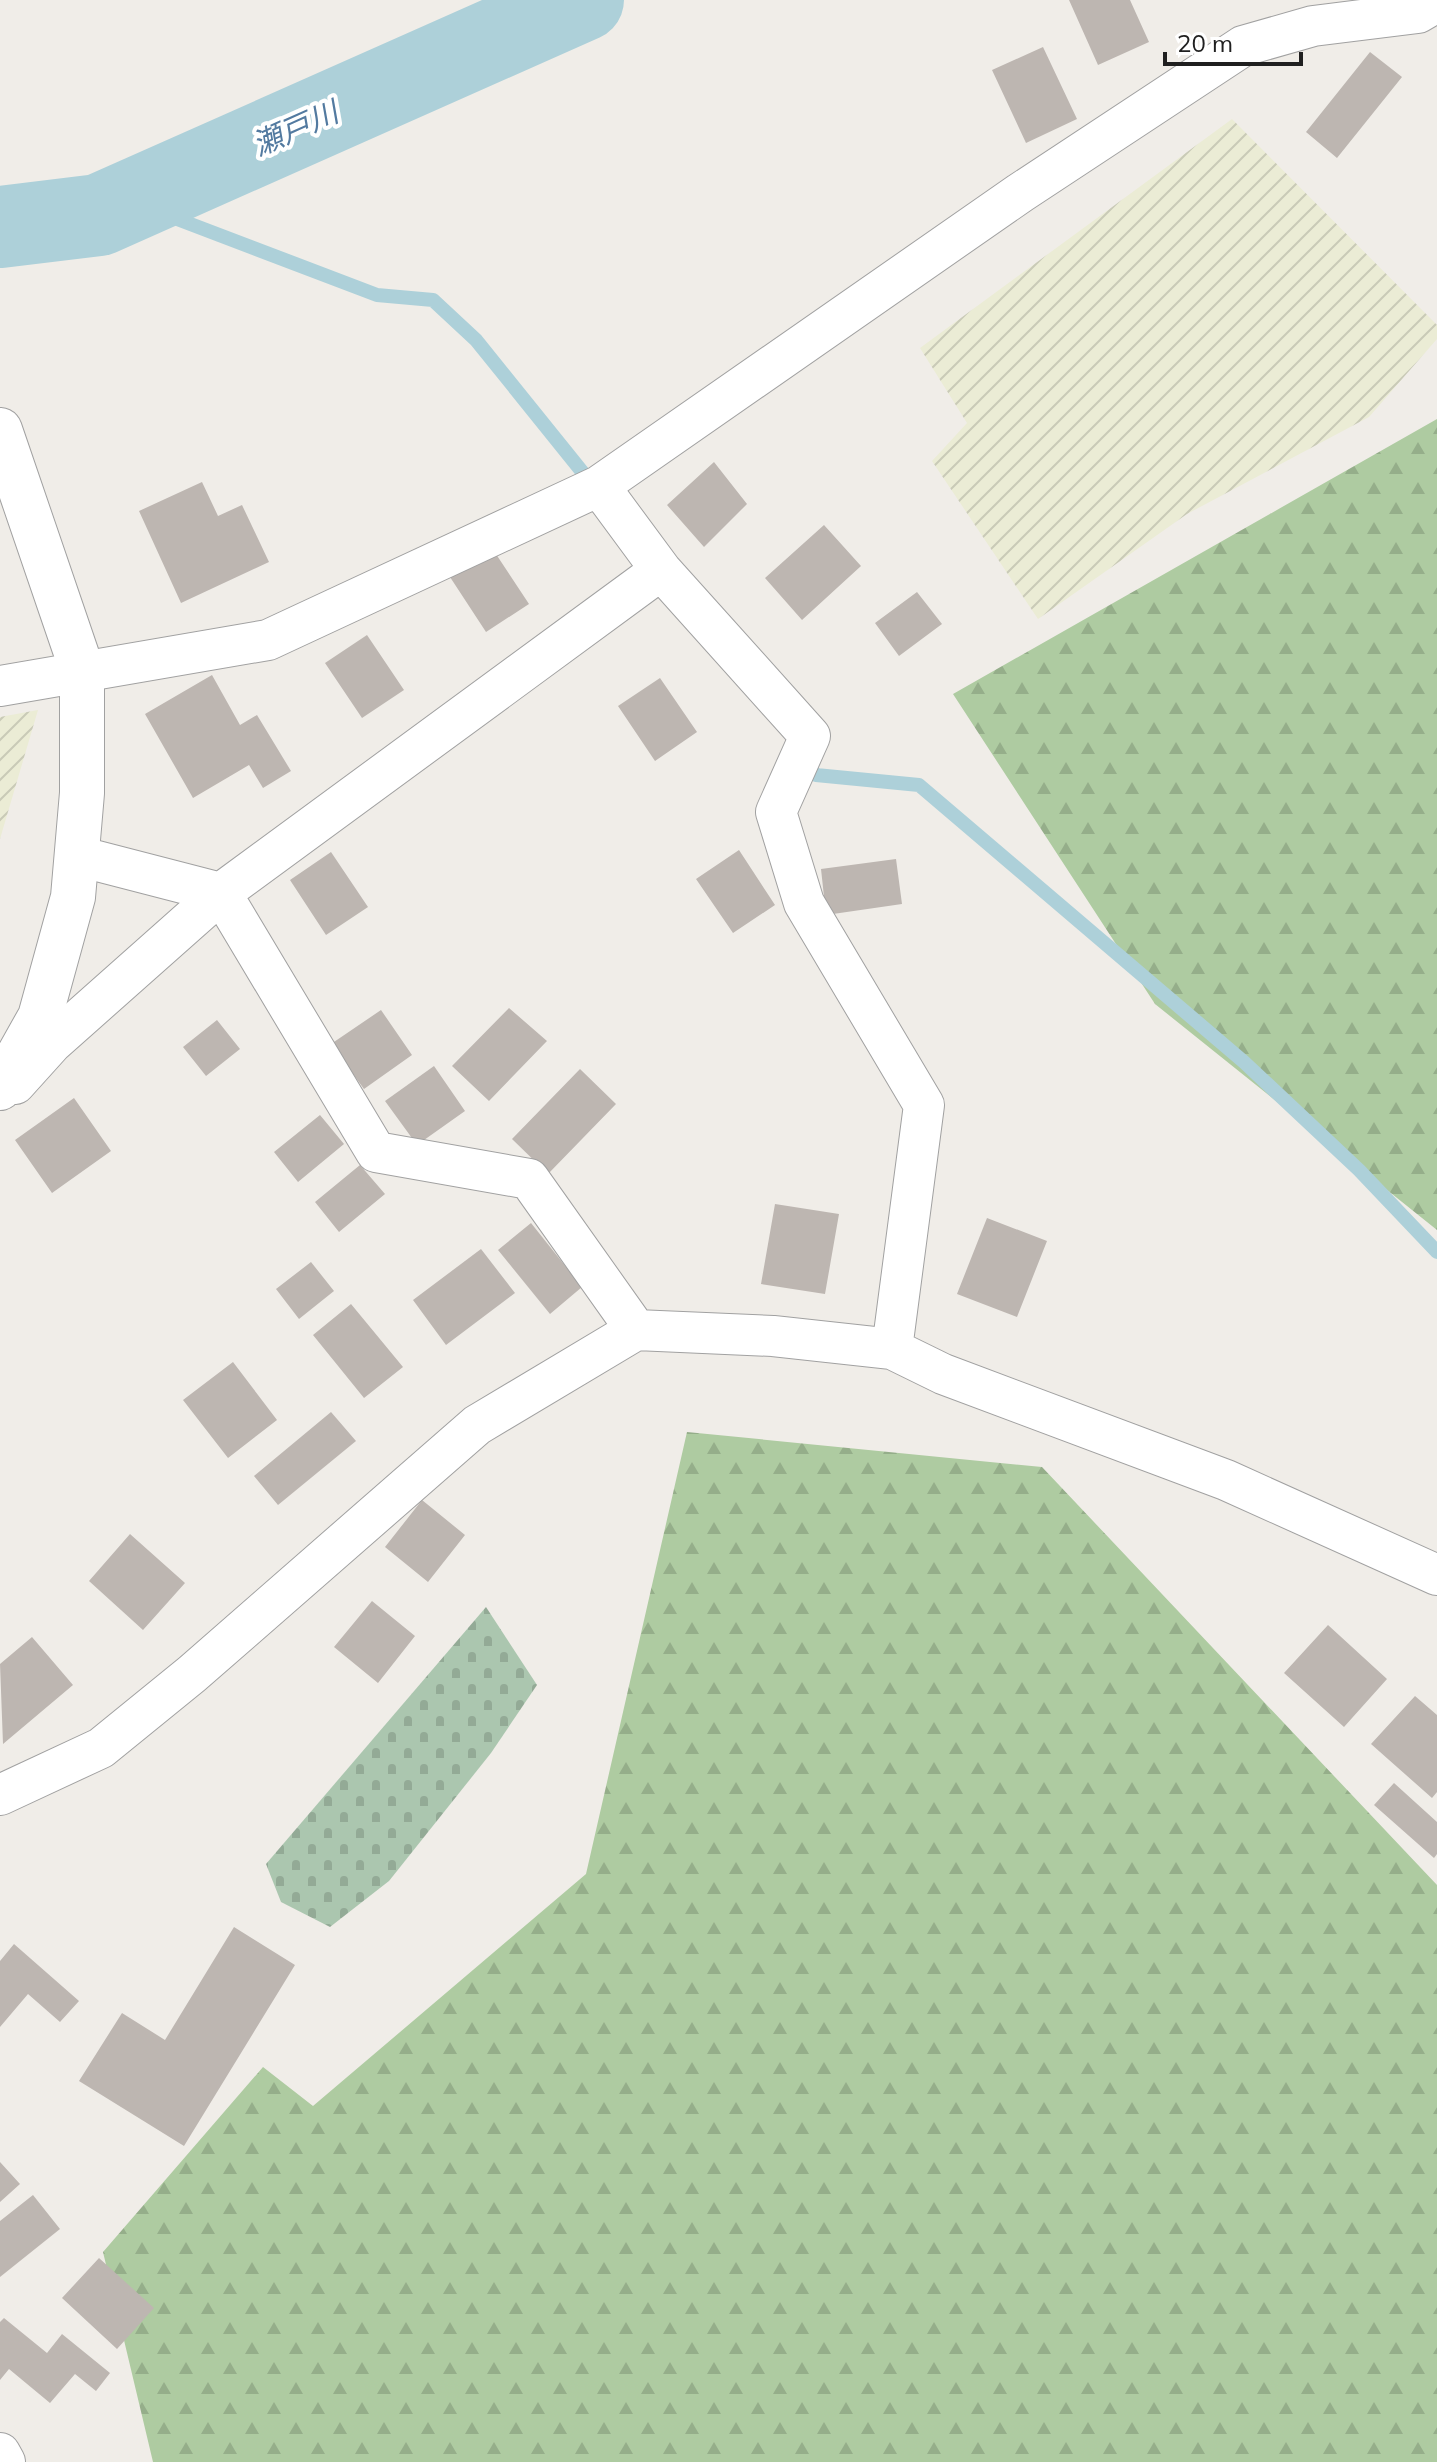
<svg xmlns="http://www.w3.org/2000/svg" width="1437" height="2462" viewBox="0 0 1437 2462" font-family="Mulish,'Noto Sans JP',sans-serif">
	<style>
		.farmland { fill: url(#farmland-furrows) }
		.forest { fill: url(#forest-firs) }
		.cemetery { fill: url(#cemetery-stones) }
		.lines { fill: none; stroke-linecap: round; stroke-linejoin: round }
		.stream { stroke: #add0d9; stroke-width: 14 }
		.river { stroke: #add0d9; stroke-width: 82 }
		.building { fill: #bdb6b1 }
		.minor-casing { stroke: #a1a1a1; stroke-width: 42 }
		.tertiary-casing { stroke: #a1a1a1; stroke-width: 46 }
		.minor { stroke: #fff; stroke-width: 40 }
		.tertiary { stroke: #fff; stroke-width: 44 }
		.labels { text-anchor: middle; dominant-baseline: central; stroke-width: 8; stroke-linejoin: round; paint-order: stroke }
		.water-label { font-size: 30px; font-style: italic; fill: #537aa0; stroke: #fff }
	</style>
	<defs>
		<pattern id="farmland-furrows" width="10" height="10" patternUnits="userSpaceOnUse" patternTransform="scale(2)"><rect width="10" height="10" fill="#ebecd5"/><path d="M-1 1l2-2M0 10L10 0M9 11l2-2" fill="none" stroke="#c9cab7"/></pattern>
		<pattern id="forest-firs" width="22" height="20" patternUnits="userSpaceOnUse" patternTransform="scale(2)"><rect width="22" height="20" fill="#aecba1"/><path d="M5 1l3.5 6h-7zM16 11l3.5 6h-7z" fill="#95ae8a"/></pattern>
		<pattern id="cemetery-stones" width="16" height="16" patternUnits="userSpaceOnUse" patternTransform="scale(2)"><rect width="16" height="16" fill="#abc6af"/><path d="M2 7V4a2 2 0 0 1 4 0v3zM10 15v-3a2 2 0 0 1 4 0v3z" fill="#93aa96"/></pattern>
	</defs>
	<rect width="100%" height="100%" fill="#f0ede8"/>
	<path class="farmland" d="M1232,119l205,206v14l-68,78 -182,97 -149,105 -106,-158 35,-38 -47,-75z
		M38,710l-38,129v-122z"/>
	<path class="forest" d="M1437,419v811l-282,-226 -202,-310z
		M687,1432l355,35 395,418v577h-1284l-50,-210 160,-185 50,39 273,-232z"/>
	<path class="cemetery" d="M486,1607l51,78 -46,68 -102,128 -59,46 -49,-25 -15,-38z"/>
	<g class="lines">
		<path class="stream" d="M99,215l73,2 205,78 56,5 43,40 116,144
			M804,761l12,14 103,10 325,277 115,108 78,82"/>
		<path class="river" d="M0,227l99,-12 484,-215"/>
	</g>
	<path class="building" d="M1069,0h61l19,42 -51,23z
		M1043,47l34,72 -51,24 -34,-73z
		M1370,52l32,25 -65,81 -31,-26z
		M714,462l33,42 -43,43 -37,-42z
		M202,482l16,34 24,-11 27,57 -88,41 -42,-92z
		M824,525l37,41 -59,54 -37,-42z
		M492,548l37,56 -43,28 -36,-55z
		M917,592l25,32 -43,32 -24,-33z
		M367,635l37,55 -42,28 -37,-55z
		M212,675l28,50 17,-10 34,56 -28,17 -14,-23 -56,33 -48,-84z
		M660,678l37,54 -42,29 -37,-55z
		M739,850l36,55 -42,28 -37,-54z
		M331,852l37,55 -42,28 -36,-55z
		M896,859l6,45 -76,11 -5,-46z
		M509,1008l38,33 -58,60 -37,-35z
		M381,1010l31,45 -48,34 -33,-45z
		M217,1020l23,29 -34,27 -23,-29z
		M434,1066l31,45 -48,34 -32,-44z
		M580,1069l36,35 -68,70 -36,-35z
		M74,1098l37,53 -59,42 -37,-53z
		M320,1115l24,29 -46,38 -24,-30z
		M360,1165l25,29 -46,38 -24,-30z
		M775,1204l64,10 -14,80 -64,-10z
		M987,1218l60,23 -30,76 -60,-23z
		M531,1223l51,64 -32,27 -52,-64z
		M481,1249l34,44 -69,52 -33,-45z
		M311,1262l23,29 -35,28 -23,-30z
		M351,1304l52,63 -39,31 -51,-63z
		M233,1362l44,58 -49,38 -45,-58z
		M331,1412l25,29 -78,64 -24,-29z
		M422,1500l43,35 -37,47 -43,-35z
		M130,1534l55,49 -42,47 -54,-49z
		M372,1601l43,35 -37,47 -44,-36z
		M1328,1625l59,54 -43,48 -60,-54z
		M32,1637l41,48 -70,59 -3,-80z
		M1415,1696l22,19v77l-5,6 -61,-54z
		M1394,1783l43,39v32l-3,4 -60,-53z
		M234,1927l61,38 -111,181 -105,-65 43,-68 43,27z
		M14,1944l65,57 -19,21 -32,-28 -28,33v-66z
		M0,2162l20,22 -20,18z
		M33,2195l27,34 -60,48v-56z
		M99,2258l55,50 -37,41 -55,-51z
		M4,2318l43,35 15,-19 48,39 -14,18 -21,-17 -25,29 -41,-34 -9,11v-58z"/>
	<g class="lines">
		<defs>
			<path id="minor" d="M599,486l62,84 149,166 -34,76 28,91 120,202 -32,244
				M0,686l268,-46 331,-154 421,-293 223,-147 70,-20 105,-13 19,-11
				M78,856l143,37 155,259 153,27 107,151
				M15,1084l37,-41 169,-150 440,-323
				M0,1795l101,-47 91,-74 285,-249 159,-95 137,6 119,13 51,25 283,106 211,95
				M0,2453l5,9"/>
			<path id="tertiary" d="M0,430l82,240v123l-9,104 -33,120 -40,71"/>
		</defs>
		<use href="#minor" class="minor-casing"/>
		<use href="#tertiary" class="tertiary-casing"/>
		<use href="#minor" class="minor"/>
		<use href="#tertiary" class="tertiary"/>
	</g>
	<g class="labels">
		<g class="water-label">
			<text transform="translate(295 128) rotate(-24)">瀬戸川</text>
		</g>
	</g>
	<path d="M1165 52v12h136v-12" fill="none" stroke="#202020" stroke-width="4"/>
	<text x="1177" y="52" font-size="24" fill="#202020" stroke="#ffffff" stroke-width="6" paint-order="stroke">20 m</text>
</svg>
